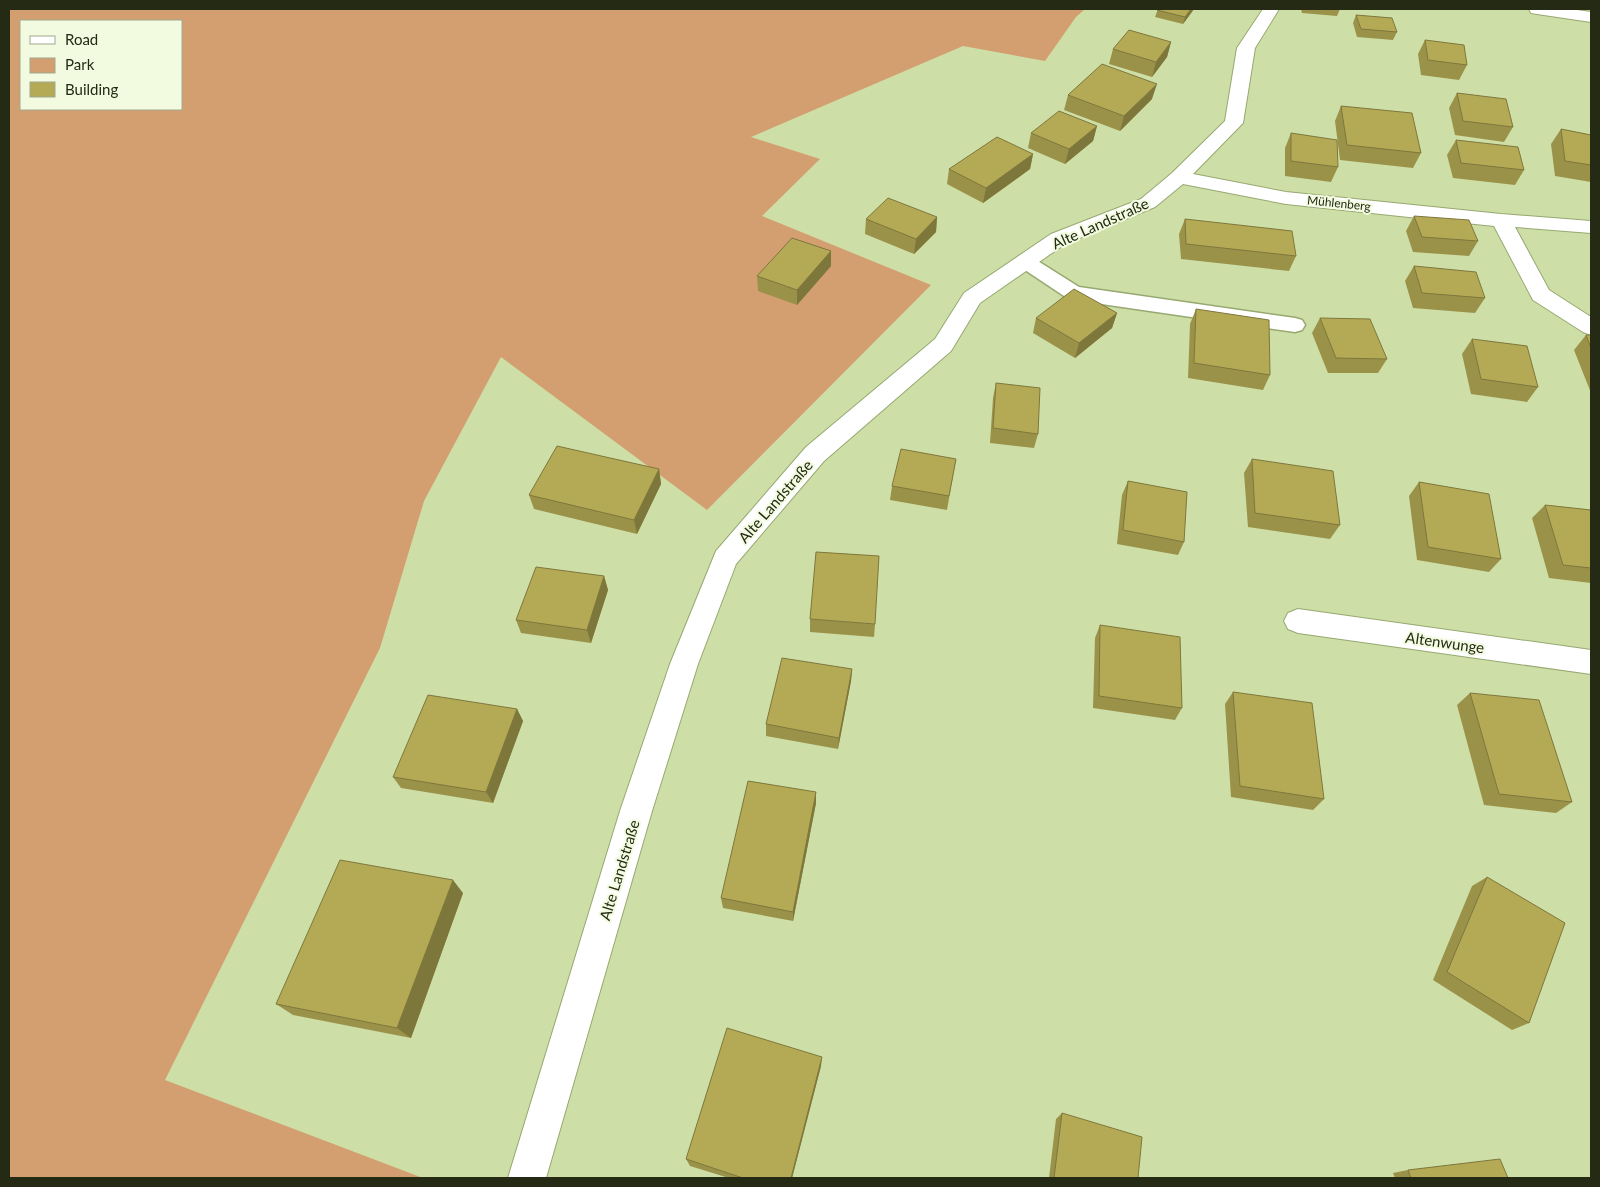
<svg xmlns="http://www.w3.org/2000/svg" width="1600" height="1187" viewBox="0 0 1600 1187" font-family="Lato,sans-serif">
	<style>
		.green { fill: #d49f70; fill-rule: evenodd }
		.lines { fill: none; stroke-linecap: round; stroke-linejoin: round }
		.service-casing { stroke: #97a871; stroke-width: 3 }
		.minor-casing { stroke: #97a871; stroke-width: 2 }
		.service { fill: #fff; fill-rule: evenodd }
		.minor { fill: #fff; fill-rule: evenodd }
		.wall { fill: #9b924a }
		.shaded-wall { fill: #7e773c }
		.building { fill: #b4aa56; stroke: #7e773c }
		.labels { text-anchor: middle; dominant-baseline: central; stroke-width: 4; stroke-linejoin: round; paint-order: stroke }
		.far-street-label { font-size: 12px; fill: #242a14; stroke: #f2fbdf }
		.street-label { font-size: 15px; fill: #242a14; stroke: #f2fbdf }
	</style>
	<rect width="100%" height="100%" fill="#cddfa6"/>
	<path class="green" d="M9,9h1076l-9,8 -31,44 -82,-15 -212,91 69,22 -58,57 169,69 -224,225 -206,-153 -77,144 -44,147 -215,432 258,98h-414zM21,21h160v88h-160z"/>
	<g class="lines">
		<defs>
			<path id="service" d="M1026,256l7,2 46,29 216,31 7,2 3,5 -3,5 -7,2 -221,-32 -7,-2 -48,-32 -3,-4 3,-4z"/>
			<path id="minor" d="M1263,9h16l-24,39 -12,75 -50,51 93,18 215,22 90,7v12l-76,-6 34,63 42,27v18l-8,-3 -50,-32 -39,-74 -208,-22 -103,-20 -28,23 -90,37 -85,59 -29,48 -127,110 -88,103 -38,100 -46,147 -106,367h-38l112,-367 50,-147 46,-113 90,-104 129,-108 29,-46 87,-59 90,-35 31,-26 53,-52 12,-73z
				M1529,9h41l21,3v10l-54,-8 -6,-1z
				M1298,609l293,41v24l-293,-41 -10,-4 -4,-8 4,-8z"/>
		</defs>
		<use href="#service" class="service-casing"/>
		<use href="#minor" class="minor-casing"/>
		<use href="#service" class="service"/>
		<use href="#minor" class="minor"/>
	</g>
	<path class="wall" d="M1158,9h36l-11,15 -28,-7z
		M1301,9h39l-3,7 -35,-3z
		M1356,15l41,17 -4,8 -36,-3 -4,-14z
		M1425,40l42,25 -8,15 -38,-5 -3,-21z
		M1171,42l-4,15 -15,20 -43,-13 4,-15z
		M1457,93l56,34 -9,15 -49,-7 -6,-27z
		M1068,95l84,4 -32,32 -56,-21z
		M1341,106l80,47 -8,15 -73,-8 -5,-39z
		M1097,126l-4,15 -28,23 -37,-16 3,-15z
		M1561,129l30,6v47l-36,-6 -4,-32z
		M1291,133l47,34 -7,15 -46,-6v-28z
		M1456,140l68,30 -9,15 -62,-7 -6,-23z
		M1033,154l-3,15 -47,34 -36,-19 2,-15z
		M1414,216l64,25 -9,15 -56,-4 -7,-21z
		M937,217l-1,15 -22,22 -49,-20 1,-15z
		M1185,219l111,37 -7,15 -108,-12 -2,-25z
		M831,251v15l-34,39 -39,-14 -1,-15z
		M1414,266l71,32 -10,15 -62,-5 -8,-27z
		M1196,309l74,66 -7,15 -75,-12 2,-54z
		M1117,313l-5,15 -37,30 -42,-25 3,-15z
		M1320,318l67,41 -9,14h-50l-16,-40z
		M1586,335h5v58l-17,-43z
		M1472,339l66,48 -11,15 -56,-8 -9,-40z
		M996,383l42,51 -4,14 -44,-5 3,-45z
		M956,459l-9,51 -57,-10 2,-14z
		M1252,459l88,66 -10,14 -82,-12 -4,-54z
		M659,469l2,15 -24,50 -103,-25 -5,-14z
		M1128,481l56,61 -6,13 -61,-11 5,-49z
		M1419,482l82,77 -12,13 -72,-12 -8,-64z
		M1545,505l46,5v73l-42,-5 -17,-60z
		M604,576l4,14 -17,53 -70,-10 -5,-13z
		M810,619l65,5 -1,13 -64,-5z
		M1100,625l82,83 -7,12 -82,-12 2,-70z
		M852,669l-1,12 -13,68 -72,-13v-12z
		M1233,692l91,107 -11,11 -82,-13 -6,-93z
		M1470,693l102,109 -16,11 -72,-8 -27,-100z
		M517,709l6,12 -30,82 -92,-15 -8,-11z
		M816,803l-23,118 -70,-13 -2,-10z
		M1487,877l42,146 -17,7 -79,-50 39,-94z
		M463,893l-52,145 -118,-23 -17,-11z
		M821,1066l-29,112h-63l-39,-12 -4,-7z
		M1062,1113l76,65h-89l7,-59z
		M1408,1170l100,8h-113l-2,-5z"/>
	<path class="shaded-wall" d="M1191,9h3l-11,15 2,-7z
		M1171,42l-4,15 -15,20 4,-15z
		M1157,84l-5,15 -32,32 4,-15z
		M1097,126l-4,15 -28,23 4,-15z
		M1033,154l-3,15 -47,34 3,-15z
		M937,217l-1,15 -22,22 2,-15z
		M831,251v15l-34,39v-15z
		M1117,313l-5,15 -37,30 4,-15z
		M659,469l2,15 -24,50 -3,-14z
		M604,576l4,14 -17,53 -4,-13z
		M852,669l-1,12 -13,68 1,-11z
		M517,709l6,12 -30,82 -7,-11z
		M816,792v11l-23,118v-9z
		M453,880l10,13 -52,145 -14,-10z
		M822,1057l-1,9 -29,112h-1z"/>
	<path class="building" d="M1158,9h33l-6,8 -28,-7z
		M1356,15l36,3 5,14 -36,-3z
		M1129,30l42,12 -15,20 -43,-13z
		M1425,40l39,5 3,20 -39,-5z
		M1102,64l55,20 -33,32 -56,-21z
		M1457,93l49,6 7,28 -50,-6z
		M1341,106l71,7 9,40 -74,-8z
		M1059,111l38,15 -28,23 -38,-16z
		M1561,129l30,6v30l-26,-4z
		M1291,133l46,7 1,27 -47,-6z
		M997,137l36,17 -47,34 -37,-19z
		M1456,140l62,7 6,23 -63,-7z
		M888,198l49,19 -21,22 -50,-20z
		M1414,216l55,4 9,21 -56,-4z
		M1185,219l107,12 4,25 -110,-12z
		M792,238l39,13 -34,39 -40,-14z
		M1414,266l62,6 9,26 -63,-5z
		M1074,289l43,24 -38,30 -43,-25z
		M1196,309l73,11 1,55 -76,-12z
		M1320,318l50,1 17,40 -51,-1z
		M1586,335h5v13z
		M1472,339l55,7 11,41 -57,-8z
		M996,383l44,5 -2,46 -45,-6z
		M557,446l102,23 -25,51 -105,-25z
		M901,449l55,10 -7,37 -57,-10z
		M1252,459l81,12 7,54 -85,-12z
		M1128,481l59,11 -3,50 -61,-12z
		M1419,482l70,12 12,65 -73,-12z
		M1545,505l46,5v58l-28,-3z
		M816,552l63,4 -4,68 -65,-5z
		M536,567l68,9 -17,54 -71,-10z
		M1100,625l80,12 2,71 -83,-12z
		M782,658l70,11 -13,69 -73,-14z
		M1233,692l79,11 12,96 -84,-13z
		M1470,693l69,7 33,102 -73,-8z
		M428,695l89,14 -31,83 -93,-15z
		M748,781l68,11 -23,120 -72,-14z
		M340,860l113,20 -56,148 -121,-24z
		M1487,877l78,46 -36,100 -82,-51z
		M727,1028l95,29 -31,121h-48l-57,-19z
		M1062,1113l80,24 -4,41h-84z
		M1500,1159l8,19h-97l-3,-8z"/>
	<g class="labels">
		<g class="far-street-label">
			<text transform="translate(1339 203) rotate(6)">Mühlenberg</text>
		</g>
		<g class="street-label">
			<text transform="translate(1100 223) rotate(-24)">Alte Landstraße</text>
			<text transform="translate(775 501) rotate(-49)">Alte Landstraße</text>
			<text transform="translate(1445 642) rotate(8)">Altenwunge</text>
			<text transform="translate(619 870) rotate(-73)">Alte Landstraße</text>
		</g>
	</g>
	<rect width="1600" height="1187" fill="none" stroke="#242a14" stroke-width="20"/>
	<rect x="20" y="20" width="162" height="90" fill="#f2fbdf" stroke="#a0a78e"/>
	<rect x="30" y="36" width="25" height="8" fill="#ffffff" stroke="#a0a78e"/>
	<text x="65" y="45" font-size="15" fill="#242a14">Road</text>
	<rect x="30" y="58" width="25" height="15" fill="#d49f70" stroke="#a0a78e"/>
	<text x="65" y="70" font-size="15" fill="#242a14">Park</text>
	<rect x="30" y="82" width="25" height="15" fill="#b4aa56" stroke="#a0a78e"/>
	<text x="65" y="95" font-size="15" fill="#242a14">Building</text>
</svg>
